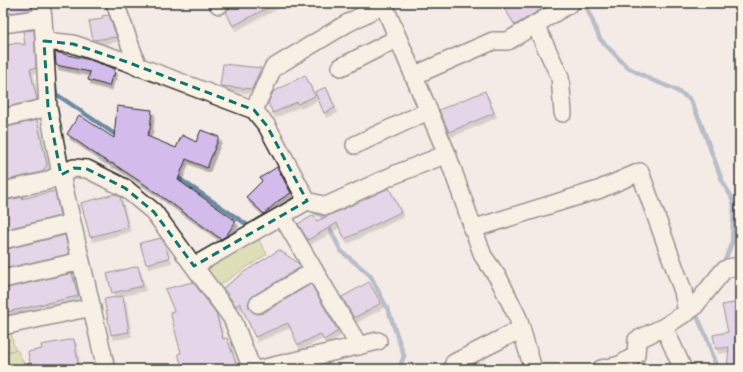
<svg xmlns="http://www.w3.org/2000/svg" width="743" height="372" viewBox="0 0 743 372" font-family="Kalam,sans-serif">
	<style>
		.green { fill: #c4d083; stroke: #787e57 }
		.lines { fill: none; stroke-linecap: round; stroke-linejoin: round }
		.stream { stroke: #6d8aa4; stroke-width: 4.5 }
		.building { fill: #d3bceb; stroke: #2b2b2b; filter: url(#shadow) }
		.minor-casing { stroke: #2b2b2b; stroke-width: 20 }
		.minor { stroke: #fcf5e5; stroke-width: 17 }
		.marked { fill: none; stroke: #0f766e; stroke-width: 3; stroke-dasharray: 8 5; stroke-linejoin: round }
	</style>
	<defs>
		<filter id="shadow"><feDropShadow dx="2.5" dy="4.5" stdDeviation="0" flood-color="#0004"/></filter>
	</defs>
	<rect width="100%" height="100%" fill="#f4eae6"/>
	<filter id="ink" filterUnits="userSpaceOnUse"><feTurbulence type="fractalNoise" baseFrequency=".025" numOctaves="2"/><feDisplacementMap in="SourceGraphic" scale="8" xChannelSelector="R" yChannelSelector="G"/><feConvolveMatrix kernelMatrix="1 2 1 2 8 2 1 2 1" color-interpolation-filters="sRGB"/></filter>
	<g filter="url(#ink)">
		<path class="green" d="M257,237l10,17 -52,34 -15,-20z
			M9,327l6,23 -12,2v-23z
			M17,350l10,19h-24v-16z"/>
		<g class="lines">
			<path class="stream" d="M585,3l15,36 27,28 25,13 22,9 16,10 10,22 23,62 8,13 3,9 -2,37 -8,21 -3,2
				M55,85l1,9 63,43
				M174,175l75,51 4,-2
				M310,209l14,8 17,34 29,24 19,37 15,44 -5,13
				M695,312l12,26 10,31"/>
		</g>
		<path class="building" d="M3,3h28l1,7 -29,4z
			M231,3h46l-44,23 -7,-14 5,-6z
			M501,3h51l-37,22z
			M109,15l8,22 -24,3 -4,-19 13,-2v-3z
			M34,30l2,38 -6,1 7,31 -34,8v-62l15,-3 7,2 -2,-14z
			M55,52l35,8 25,9 -1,7h-2l-3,10 -21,-6 2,-8 -34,-7z
			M223,64l38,4 -9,21 -32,-3z
			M305,75l10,21 -17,8 -1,-2 -24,11 -5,-10 5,-11z
			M326,87l9,21 -11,5 -9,-21z
			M485,91l9,22 -45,19 -10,-22z
			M117,106l35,4 -2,19 -3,7 29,12 6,-13 14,7 5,-12 18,7 -12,31 -21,-9 -8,21 58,41 -10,15 -5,3 -77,-55 -32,-21v1l-11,-6 -34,-24 12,-19 35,23z
			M37,120l10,45 -5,7 -39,9v-53z
			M277,167l14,26 -13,8 -14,13 -18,-17 16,-16 -2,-3z
			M389,188l12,24 -56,27 -8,-16 -29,17 -10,-16 16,-9 3,6z
			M55,191l5,25 -57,14v-29l20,-4 -2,2z
			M115,194l5,3 8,30 -38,10 -9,-34z
			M65,235l4,19 -66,15v-19z
			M161,238l4,6 4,14 -23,6 -6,-21z
			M279,250l19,13 3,4 -48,29 -3,3 -2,5 2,5 3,3 5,2 5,-1 48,-29 27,47 -14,9 -4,-6 -22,11 -10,-22 -33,14 -15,-34 -4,3 -13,-18 18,-13v-1z
			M138,266l5,20 -31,7 -5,-19z
			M72,273l6,23 -75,17v-24z
			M193,282l23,31 7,26 4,-1 9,25 -17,6h-36l-5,-15 3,-1 -11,-41 4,-1 -9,-22z
			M369,282l12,21 -27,15 -12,-21z
			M123,296l6,36 -18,3 -7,-36z
			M740,302v67h-13l2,-22 -13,2 -3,-14 15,-3 -6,-27z
			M74,339l5,30h-48l-3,-17 14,-3 -1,-4z"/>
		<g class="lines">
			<defs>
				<path id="minor" d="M41,3l2,15 5,89 13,68 45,194
					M115,3l23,64
					M217,3l2,2 2,-2
					M383,3l64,151 36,102 16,23 19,39 15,51
					M3,24l40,-6
					M535,24l25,53 3,36
					M44,41l29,3 54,18 127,48 13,16 40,75
					M341,67l57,-29
					M413,76l80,-35h15l63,-38
					M254,110l19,-42 73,-44 38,-20
					M3,118l45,-11
					M355,145l73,-34
					M3,191l44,-10 27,-13 13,1 38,19 29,24 78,106 20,51
					M282,216l77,130
					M472,229l126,-39 42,-18 43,119 4,22
					M3,240l69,-17
					M194,266l113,-65 19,5 70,-32 51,-20
					M3,279l78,-18
					M258,304l56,-33
					M3,326l89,-19
					M664,327l19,42
					M454,363l67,-34
					M261,369l117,-28
					M601,369l19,-4 16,-10 1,-15 27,-13 29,-19 30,-37 5,-3 12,-2"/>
			</defs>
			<use href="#minor" class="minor-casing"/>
			<use href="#minor" class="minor"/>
		</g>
	</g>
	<path d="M0 0H743V372H0ZM44,41l29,3 54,18 127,48 13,16 40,75 -113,65 -40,-54 -29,-24 -38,-19 -13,-1 -13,7 -13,-68z" fill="#f4eae6" fill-opacity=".55" fill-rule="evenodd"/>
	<path class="marked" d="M44,41l29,3 54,18 127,48 13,16 40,75 -113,65 -40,-54 -29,-24 -38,-19 -13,-1 -13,7 -13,-68z"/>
	<rect width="743" height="372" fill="none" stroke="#fcf5e5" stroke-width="16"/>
	<rect x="8" y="8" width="727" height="356" fill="none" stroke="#2b2b2b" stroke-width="1.5" filter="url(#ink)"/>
</svg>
